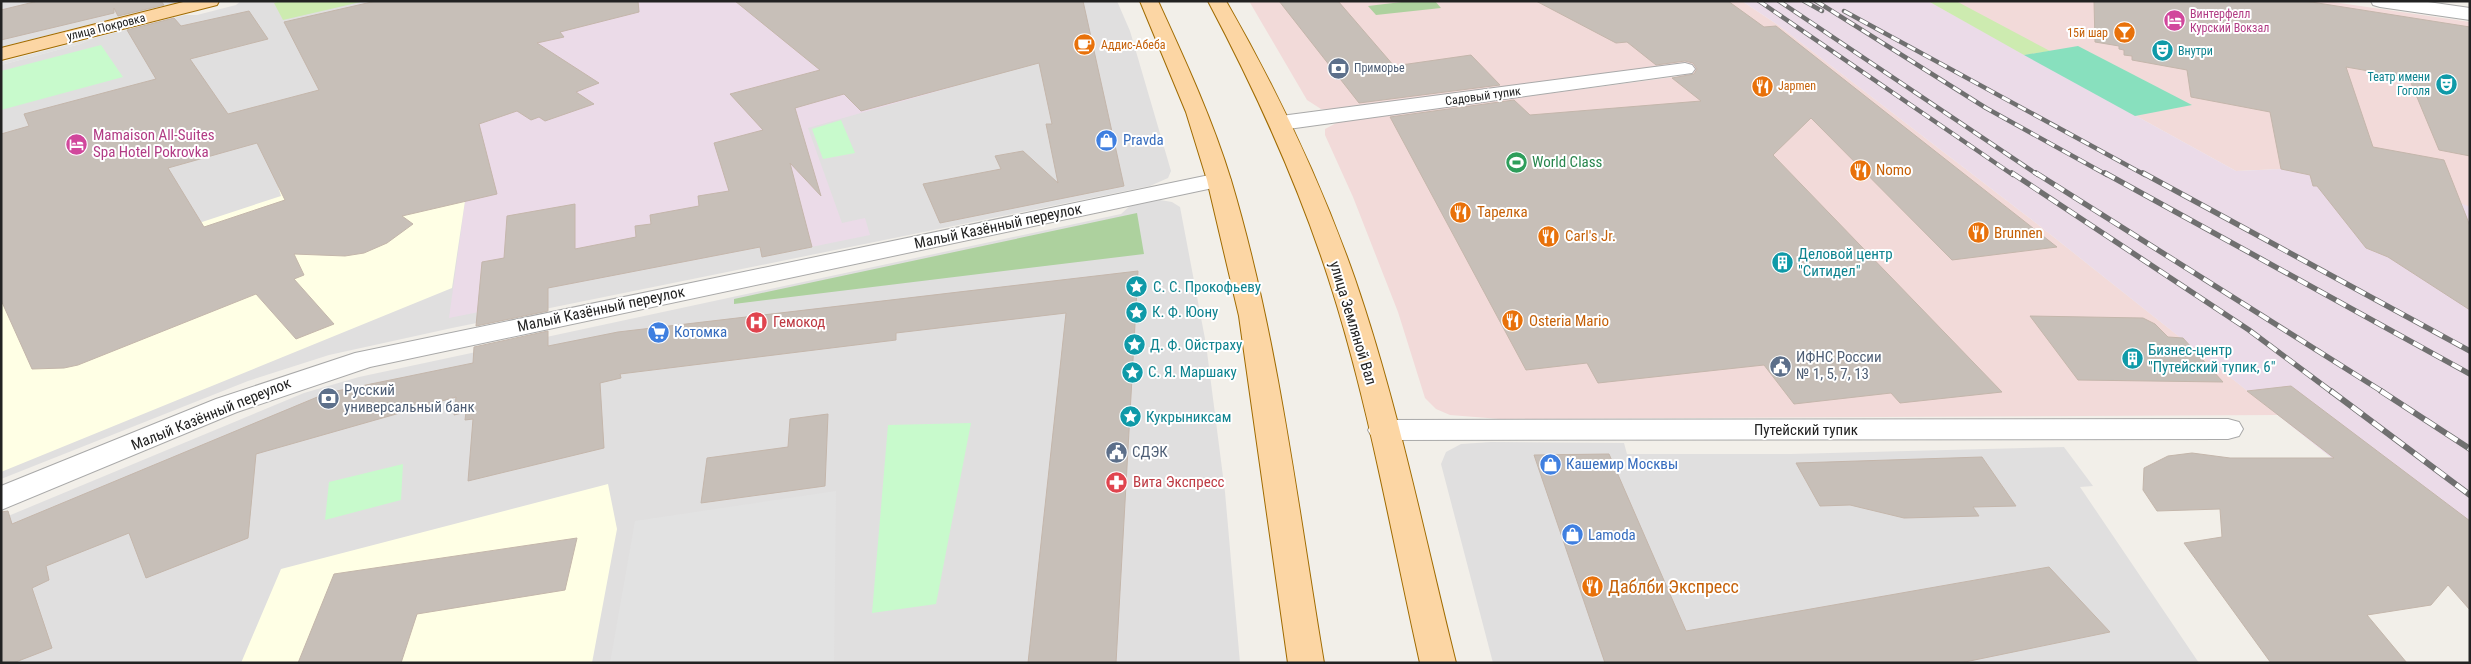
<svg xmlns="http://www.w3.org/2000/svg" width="2471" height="664" viewBox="0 0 2471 664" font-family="'Roboto Condensed',sans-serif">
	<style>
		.residential { fill: #e0dfdf }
		.commercial { fill: #f2dad9 }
		.industrial { fill: #ebdbe8 }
		.education { fill: #ffffe5 }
		.grass { fill: #cdebb0 }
		.forest { fill: #add19e }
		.park { fill: #c8facc }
		.pitch { fill: #88e0be }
		.parking { fill: #e2e2e2 }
		.building { fill: #c7bfb8; stroke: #c4b6ab; fill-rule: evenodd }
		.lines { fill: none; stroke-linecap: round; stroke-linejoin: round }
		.minor-casing { stroke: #a9a9a9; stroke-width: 2 }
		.major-casing { stroke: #a06b00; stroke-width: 2 }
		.minor { fill: #fff; fill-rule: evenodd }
		.major { fill: #fcd6a4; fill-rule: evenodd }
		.rail-far2-casing { stroke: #707070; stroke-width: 4.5 }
		.rail-far1-casing { stroke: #707070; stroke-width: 5.5 }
		.rail-casing { stroke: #707070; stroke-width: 6 }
		.rail-far2 { stroke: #fff; stroke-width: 3; stroke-dasharray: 9; stroke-linecap: butt }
		.rail-far1 { stroke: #fff; stroke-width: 4; stroke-dasharray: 11; stroke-linecap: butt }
		.rail { stroke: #fff; stroke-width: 4.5; stroke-dasharray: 13; stroke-linecap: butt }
		.labels { text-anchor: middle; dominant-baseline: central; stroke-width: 4; stroke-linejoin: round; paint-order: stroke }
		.far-hotel-label { font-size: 12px; fill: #b23c85; stroke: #fff; text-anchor: start }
		.far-street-label { font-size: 12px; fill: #222; stroke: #fff }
		.far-food-label { font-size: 12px; fill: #c56008; stroke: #fff; text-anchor: start }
		.far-culture-label { font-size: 12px; fill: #0d838f; stroke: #fff; text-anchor: start }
		.far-service-label { font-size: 12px; fill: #4e5e75; stroke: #fff; text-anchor: start }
		.hotel-label { font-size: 15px; fill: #b23c85; stroke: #fff; text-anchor: start }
		.shop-label { font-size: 15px; fill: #366cbe; stroke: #fff; text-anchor: start }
		.leisure-label { font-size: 15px; fill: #27864d; stroke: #fff; text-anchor: start }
		.food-label { font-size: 15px; fill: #c56008; stroke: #fff; text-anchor: start }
		.street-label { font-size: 15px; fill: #222; stroke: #fff }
		.culture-label { font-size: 15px; fill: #0d838f; stroke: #fff; text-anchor: start }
		.health-label { font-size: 15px; fill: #be3a42; stroke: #fff; text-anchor: start }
		.service-label { font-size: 15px; fill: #4e5e75; stroke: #fff; text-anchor: start }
		.near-food-label { font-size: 18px; fill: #c56008; stroke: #fff; text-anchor: start }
	</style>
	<rect width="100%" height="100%" fill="#f2efe9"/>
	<path class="residential" d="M1,1h182l-182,46z
		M241,1h876l13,30 41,140 -3,7 -18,8 -698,142 -123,27 -81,26 -247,98v-414l79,-21 14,-6 91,-23h12l39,-10z
		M1160,200l12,2 8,5 26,137 19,148 15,171h-1239v-144l303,-126 55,-16 762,-163 10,-9z
		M1491,442l133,1 3,11h164l273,-7 29,39 -13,1 119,176h-706l-52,-199 5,-12 15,-8z"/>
	<path class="commercial" d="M1249,1h493l36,24 258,198 242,192 -778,4 -50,-4 -14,-6 -11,-11 -27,-86 -45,-115 -28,-62v-6l15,-8 341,-45 -12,-10 -338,44 -10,-1 -14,-9z
		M1928,1h398l144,21v185l-189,-38 -45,2z"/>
	<path class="industrial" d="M469,1h382l56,39 49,46 -148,42 34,95 23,-5 5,17 -108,22 -2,-10 -212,41v10l-99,20 16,-116 -188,-19 -15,-33z
		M1742,1h186l308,170 45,-2 -8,-41 197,79v361l-434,-345 -258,-198z"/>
	<path class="education" d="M277,183l188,18 -13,87 -451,184v-184l280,-92z
		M608,484l9,45 -25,134h-351l40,-94z"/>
	<path class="grass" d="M280,1h85l-82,19 -9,-17z
		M1928,1h28l94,50 -26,4z"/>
	<path class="forest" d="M1410,1h25l6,7 -65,7 -8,-9z
		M1137,213l7,41 -410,50v-5z"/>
	<path class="park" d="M101,45l22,32 -122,33v-39z
		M841,120l14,33 -32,6 -11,-30z
		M971,423l-35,181 -64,9 16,-188z
		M403,464l-2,36 -76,20 4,-38z"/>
	<path class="pitch" d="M2078,46l114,59 -57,11 -111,-61z"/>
	<path class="parking" d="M94,38l-14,6 -79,21v-3z
		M836,491l-2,172h-224l25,-142z"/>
	<path class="building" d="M38,1h123l3,4 -46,11 -4,-8v5l-113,27v-30z
		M376,1h262l1,11 -79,20 4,5 -27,6 62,40 -23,9 18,12 -49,17 -6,-4 -8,3 -14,-9 -38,13 18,70 -95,22 11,8 -26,19 -23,10 -19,3 -51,-2 10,21 -10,4 40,45 -38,15 -40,-45 -178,71 -14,3 -32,1 -31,-69v-166l28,-8 -5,-12 132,-35 -29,-49 47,-12 7,8 68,-15 19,28 -78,20 38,55 91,-24 -35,-68zM257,143l28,57 -81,27 -36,-59z
		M735,1h348l41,185 -184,37 -17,-39 78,-15 -6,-13 28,-5 35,32 -12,-59h6l-13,-61 -178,48 -17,-17 -49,14 26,88 -31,-33 22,84 -50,10 -2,-10 -212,41v23l-72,15 6,-64 22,-4 3,-42 68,-12v45l61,-12 -1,-11 16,-2 -1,-9 49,-9 -1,-10 31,-5 -15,-48 49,-13 -33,-36 90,-24z
		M1279,1h59l56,65 77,-11 29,30 -141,18z
		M1536,1h192l36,26 12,-1 281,221 -105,13 -141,-142 -38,37 229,237 -102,11 -9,-10 -97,11 -30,-39 -166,18 -11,-20 -61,7 -136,-253 124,-17 16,15 171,-14 -29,-23 22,-4 3,-5 -4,-6 -8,-2 -29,4 -29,-23 -11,1z
		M2094,1h211l165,26v129l-31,-6 -30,-72 -63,-11 27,80 71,13 26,66v84l-82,-53 -22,-9 -49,-62h-4l-3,-11 -29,-6 -11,-57 -79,-15 -4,-27 -55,-10v-4l-8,-1v-5l-5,-1v-3l-24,-4z
		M1138,271l-22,392h-88l38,-350 -170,20v7l-276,34 1,4 -21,5 4,65 -136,33 5,-62 -8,1 1,-8 -12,3 2,-18 -200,57 -8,84 -102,40 -17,-45 -83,33 3,14 -17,8 20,60 -39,15h-12v-151l7,-1 4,13 315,-131 146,-30 1,-16 74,-16v15l70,-14z
		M2030,316l113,2 12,6 13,13 15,1 40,44 -145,-2z
		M2291,386l179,135v89l-22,-25 -17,20 -64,10 40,48h-136l-87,-120 38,-6 -2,-28 -63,2 -14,-21 1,-22 24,-12 24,-3 38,5h104l-87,-67z
		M828,414l-3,72 -124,17 6,-45 81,-11 2,-28z
		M1609,454l77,177 363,-64 61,65 -150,31h-355l-71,-208z
		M1982,457l34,49 -43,1 6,9 -75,2 -54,-13 -30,1 -24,-43z
		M577,538l-12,52 -148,24 -16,49h-103l36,-89z"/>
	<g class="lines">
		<defs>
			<path id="minor" d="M2371,1h50l49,7v12l-90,-13 -7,-2z
				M1685,63l7,2 3,4 -3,4 -411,57 -8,-2 -3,-5 3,-5 8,-2z
				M1219,173l8,2 4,5 -4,5 -857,182 -133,45 -236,98v-24l215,-87 139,-46z
				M2228,419l11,3 4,7 -4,7 -11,3 -845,1 -11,-3 -4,-7 4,-7 11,-3z"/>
			<path id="major" d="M187,1h32l-2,4 -216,55v-12z
				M1140,1h18c27,59 54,117 73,179 47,157 66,321 93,483h-36l-49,-347 -32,-136 -21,-68z
				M1208,1h18c51,89 95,181 129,278 43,125 69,256 101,384h-36c-29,-129 -51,-260 -92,-386 -31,-96 -73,-187 -120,-276z"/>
		</defs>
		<use href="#minor" class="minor-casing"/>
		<use href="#major" class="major-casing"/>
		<use href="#minor" class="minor"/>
		<use href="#major" class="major"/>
		<defs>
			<path id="rail-far2" d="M1759,1l254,174
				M1779,1l259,174
				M1804,1l18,10
				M1816,1l170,107 121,67
				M1844,11l301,164"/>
			<path id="rail-far1" d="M2012,173l237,157 83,62
				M2036,173l347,219
				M2105,173l365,201
				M2143,173l327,178"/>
			<path id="rail" d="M2331,391l139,104
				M2381,391l89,58"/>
		</defs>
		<use href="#rail-far2" class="rail-far2-casing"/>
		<use href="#rail-far1" class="rail-far1-casing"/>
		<use href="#rail" class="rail-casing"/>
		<use href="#rail-far2" class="rail-far2"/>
		<use href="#rail-far1" class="rail-far1"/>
		<use href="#rail" class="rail"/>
	</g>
	<defs>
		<symbol id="hotel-disc" viewBox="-11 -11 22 22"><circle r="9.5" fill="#d1479c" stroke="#fff"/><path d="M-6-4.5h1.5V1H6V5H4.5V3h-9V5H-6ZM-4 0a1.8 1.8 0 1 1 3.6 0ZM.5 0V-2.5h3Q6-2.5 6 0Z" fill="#fff"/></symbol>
		<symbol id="bar-disc" viewBox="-11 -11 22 22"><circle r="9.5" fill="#e8710a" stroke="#fff"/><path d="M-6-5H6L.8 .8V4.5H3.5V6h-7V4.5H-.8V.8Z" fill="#fff"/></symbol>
		<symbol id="cafe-disc" viewBox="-11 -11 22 22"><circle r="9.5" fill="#e8710a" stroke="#fff"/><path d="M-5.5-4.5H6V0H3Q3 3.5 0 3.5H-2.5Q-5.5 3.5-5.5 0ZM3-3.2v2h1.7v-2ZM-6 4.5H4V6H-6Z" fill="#fff"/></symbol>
		<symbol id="theatre-disc" viewBox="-11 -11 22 22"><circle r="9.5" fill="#0f9aa8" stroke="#fff"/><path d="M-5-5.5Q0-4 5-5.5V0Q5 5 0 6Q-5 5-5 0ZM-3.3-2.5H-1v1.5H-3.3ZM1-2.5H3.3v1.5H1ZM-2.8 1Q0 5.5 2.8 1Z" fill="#fff"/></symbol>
		<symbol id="bank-disc" viewBox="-11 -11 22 22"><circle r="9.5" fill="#5c6f8a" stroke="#fff"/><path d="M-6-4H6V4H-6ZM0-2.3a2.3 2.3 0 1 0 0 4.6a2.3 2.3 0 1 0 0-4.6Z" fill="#fff"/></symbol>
		<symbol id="restaurant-disc" viewBox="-11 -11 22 22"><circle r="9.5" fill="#e8710a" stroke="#fff"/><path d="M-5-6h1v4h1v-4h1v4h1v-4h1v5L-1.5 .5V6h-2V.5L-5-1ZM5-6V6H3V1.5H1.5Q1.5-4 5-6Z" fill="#fff"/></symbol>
		<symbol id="shop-disc" viewBox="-11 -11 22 22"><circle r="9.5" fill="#3f7fe0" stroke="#fff"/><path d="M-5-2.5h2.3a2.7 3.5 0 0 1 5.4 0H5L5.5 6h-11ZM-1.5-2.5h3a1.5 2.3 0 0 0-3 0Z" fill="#fff"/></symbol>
		<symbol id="stadium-disc" viewBox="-11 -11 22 22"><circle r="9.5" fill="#2e9e5b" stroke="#fff"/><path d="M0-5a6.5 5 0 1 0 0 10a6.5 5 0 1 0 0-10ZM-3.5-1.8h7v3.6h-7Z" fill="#fff"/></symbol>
		<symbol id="building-disc" viewBox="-11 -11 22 22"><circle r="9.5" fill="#0f9aa8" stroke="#fff"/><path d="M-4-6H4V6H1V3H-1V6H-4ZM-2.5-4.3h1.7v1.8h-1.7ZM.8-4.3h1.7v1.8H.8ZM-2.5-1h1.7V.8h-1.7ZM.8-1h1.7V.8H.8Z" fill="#fff"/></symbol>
		<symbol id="sight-disc" viewBox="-11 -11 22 22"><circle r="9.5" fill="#0f9aa8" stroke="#fff"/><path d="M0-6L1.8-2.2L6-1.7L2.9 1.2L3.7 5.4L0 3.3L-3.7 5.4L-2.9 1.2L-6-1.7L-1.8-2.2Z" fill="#fff"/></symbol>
		<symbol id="hospital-disc" viewBox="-11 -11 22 22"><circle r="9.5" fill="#e0444e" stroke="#fff"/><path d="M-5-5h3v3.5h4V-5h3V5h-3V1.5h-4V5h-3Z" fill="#fff"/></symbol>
		<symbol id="supermarket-disc" viewBox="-11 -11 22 22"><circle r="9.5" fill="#3f7fe0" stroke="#fff"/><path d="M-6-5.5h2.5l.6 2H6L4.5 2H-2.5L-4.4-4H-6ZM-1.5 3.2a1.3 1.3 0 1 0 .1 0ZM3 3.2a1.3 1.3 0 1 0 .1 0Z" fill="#fff"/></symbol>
		<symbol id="civic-disc" viewBox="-11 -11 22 22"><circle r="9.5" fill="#5c6f8a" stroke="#fff"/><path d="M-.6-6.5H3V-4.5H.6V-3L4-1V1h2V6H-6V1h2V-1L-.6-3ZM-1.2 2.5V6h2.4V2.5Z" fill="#fff"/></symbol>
		<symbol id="pharmacy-disc" viewBox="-11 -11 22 22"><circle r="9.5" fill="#e0444e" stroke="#fff"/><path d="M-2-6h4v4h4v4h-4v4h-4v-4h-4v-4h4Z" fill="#fff"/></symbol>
	</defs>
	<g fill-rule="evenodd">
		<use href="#hotel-disc" x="2162" y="8" width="25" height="25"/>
		<use href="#bar-disc" x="2112" y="20" width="25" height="25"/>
		<use href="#cafe-disc" x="1072" y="32" width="25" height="25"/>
		<use href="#theatre-disc" x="2150" y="38" width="25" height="25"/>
		<use href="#bank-disc" x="1326" y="56" width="25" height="25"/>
		<use href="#theatre-disc" x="2434" y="72" width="25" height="25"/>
		<use href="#restaurant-disc" x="1750" y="74" width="25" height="25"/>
		<use href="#shop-disc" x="1094" y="128" width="25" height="25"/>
		<use href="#hotel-disc" x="64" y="132" width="25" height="25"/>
		<use href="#stadium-disc" x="1504" y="150" width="25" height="25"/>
		<use href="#restaurant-disc" x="1848" y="158" width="25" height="25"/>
		<use href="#restaurant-disc" x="1448" y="200" width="25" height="25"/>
		<use href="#restaurant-disc" x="1966" y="220" width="25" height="25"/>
		<use href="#restaurant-disc" x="1536" y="224" width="25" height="25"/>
		<use href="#building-disc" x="1770" y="250" width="25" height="25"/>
		<use href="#sight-disc" x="1124" y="274" width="25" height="25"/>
		<use href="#sight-disc" x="1124" y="300" width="25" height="25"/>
		<use href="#restaurant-disc" x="1500" y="308" width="25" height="25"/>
		<use href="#hospital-disc" x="744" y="310" width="25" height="25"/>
		<use href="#supermarket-disc" x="646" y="320" width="25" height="25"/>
		<use href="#sight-disc" x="1122" y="332" width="25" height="25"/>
		<use href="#building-disc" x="2120" y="346" width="25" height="25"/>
		<use href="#civic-disc" x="1768" y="354" width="25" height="25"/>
		<use href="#sight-disc" x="1120" y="360" width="25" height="25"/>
		<use href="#bank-disc" x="316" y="386" width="25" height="25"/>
		<use href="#sight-disc" x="1118" y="404" width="25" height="25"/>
		<use href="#civic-disc" x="1104" y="440" width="25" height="25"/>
		<use href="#shop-disc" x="1538" y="452" width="25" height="25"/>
		<use href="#pharmacy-disc" x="1104" y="470" width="25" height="25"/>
		<use href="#shop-disc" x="1560" y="522" width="25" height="25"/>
		<use href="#restaurant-disc" x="1580" y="574" width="25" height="25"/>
	</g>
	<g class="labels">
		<g class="far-hotel-label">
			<text x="2190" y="14">Винтерфелл<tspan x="2190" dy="14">Курский Вокзал</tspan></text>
		</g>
		<g class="far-street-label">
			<text transform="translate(106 27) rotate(-14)">улица Покровка</text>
			<text transform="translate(1483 96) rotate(-8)">Садовый тупик</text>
		</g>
		<g class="far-food-label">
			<text x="2108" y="33" text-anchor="end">15й шар</text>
			<text x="1101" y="45">Аддис-Абеба</text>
			<text x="1778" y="86">Japmen</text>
		</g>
		<g class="far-culture-label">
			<text x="2178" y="51">Внутри</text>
			<text x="2430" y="77" text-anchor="end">Театр имени<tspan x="2430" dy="14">Гоголя</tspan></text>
		</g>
		<g class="far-service-label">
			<text x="1354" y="68">Приморье</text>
		</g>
		<g class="hotel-label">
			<text x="93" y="135">Mamaison All-Suites<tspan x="93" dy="17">Spa Hotel Pokrovka</tspan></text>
		</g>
		<g class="shop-label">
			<text x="1123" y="140">Pravda</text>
			<text x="674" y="332">Котомка</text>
			<text x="1566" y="464">Кашемир Москвы</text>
			<text x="1588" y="535">Lamoda</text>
		</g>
		<g class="leisure-label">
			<text x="1532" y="162">World Class</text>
		</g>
		<g class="food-label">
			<text x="1876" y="170">Nomo</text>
			<text x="1477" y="212">Тарелка</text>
			<text x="1994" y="233">Brunnen</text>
			<text x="1565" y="236">Carl's Jr.</text>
			<text x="1529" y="321">Osteria Mario</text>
		</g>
		<g class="street-label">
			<text transform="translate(998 226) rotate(-12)">Малый Казённый переулок</text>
			<text transform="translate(601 309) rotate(-12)">Малый Казённый переулок</text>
			<text transform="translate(1353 323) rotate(73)">улица Земляной Вал</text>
			<text transform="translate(211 414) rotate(-22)">Малый Казённый переулок</text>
			<text x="1806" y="430">Путейский тупик</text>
		</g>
		<g class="culture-label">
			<text x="1798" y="254">Деловой центр<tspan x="1798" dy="17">"Ситидел"</tspan></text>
			<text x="1153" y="287">С. С. Прокофьеву</text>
			<text x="1152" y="312">К. Ф. Юону</text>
			<text x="1150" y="345">Д. Ф. Ойстраху</text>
			<text x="2148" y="350">Бизнес-центр<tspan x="2148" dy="17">"Путейский тупик, 6"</tspan></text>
			<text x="1148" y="372">С. Я. Маршаку</text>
			<text x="1146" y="417">Кукрыниксам</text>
		</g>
		<g class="health-label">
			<text x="773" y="322">Гемокод</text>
			<text x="1133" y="482">Вита Экспресс</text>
		</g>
		<g class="service-label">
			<text x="1796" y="357">ИФНС России<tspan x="1796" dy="17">№ 1, 5, 7, 13</tspan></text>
			<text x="344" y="390">Русский<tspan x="344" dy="17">универсальный банк</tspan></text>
			<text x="1132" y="452">СДЭК</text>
		</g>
		<g class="near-food-label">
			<text x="1608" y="586">Даблби Экспресс</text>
		</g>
	</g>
	<rect width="2471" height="664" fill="none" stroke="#222222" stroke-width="5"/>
</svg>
